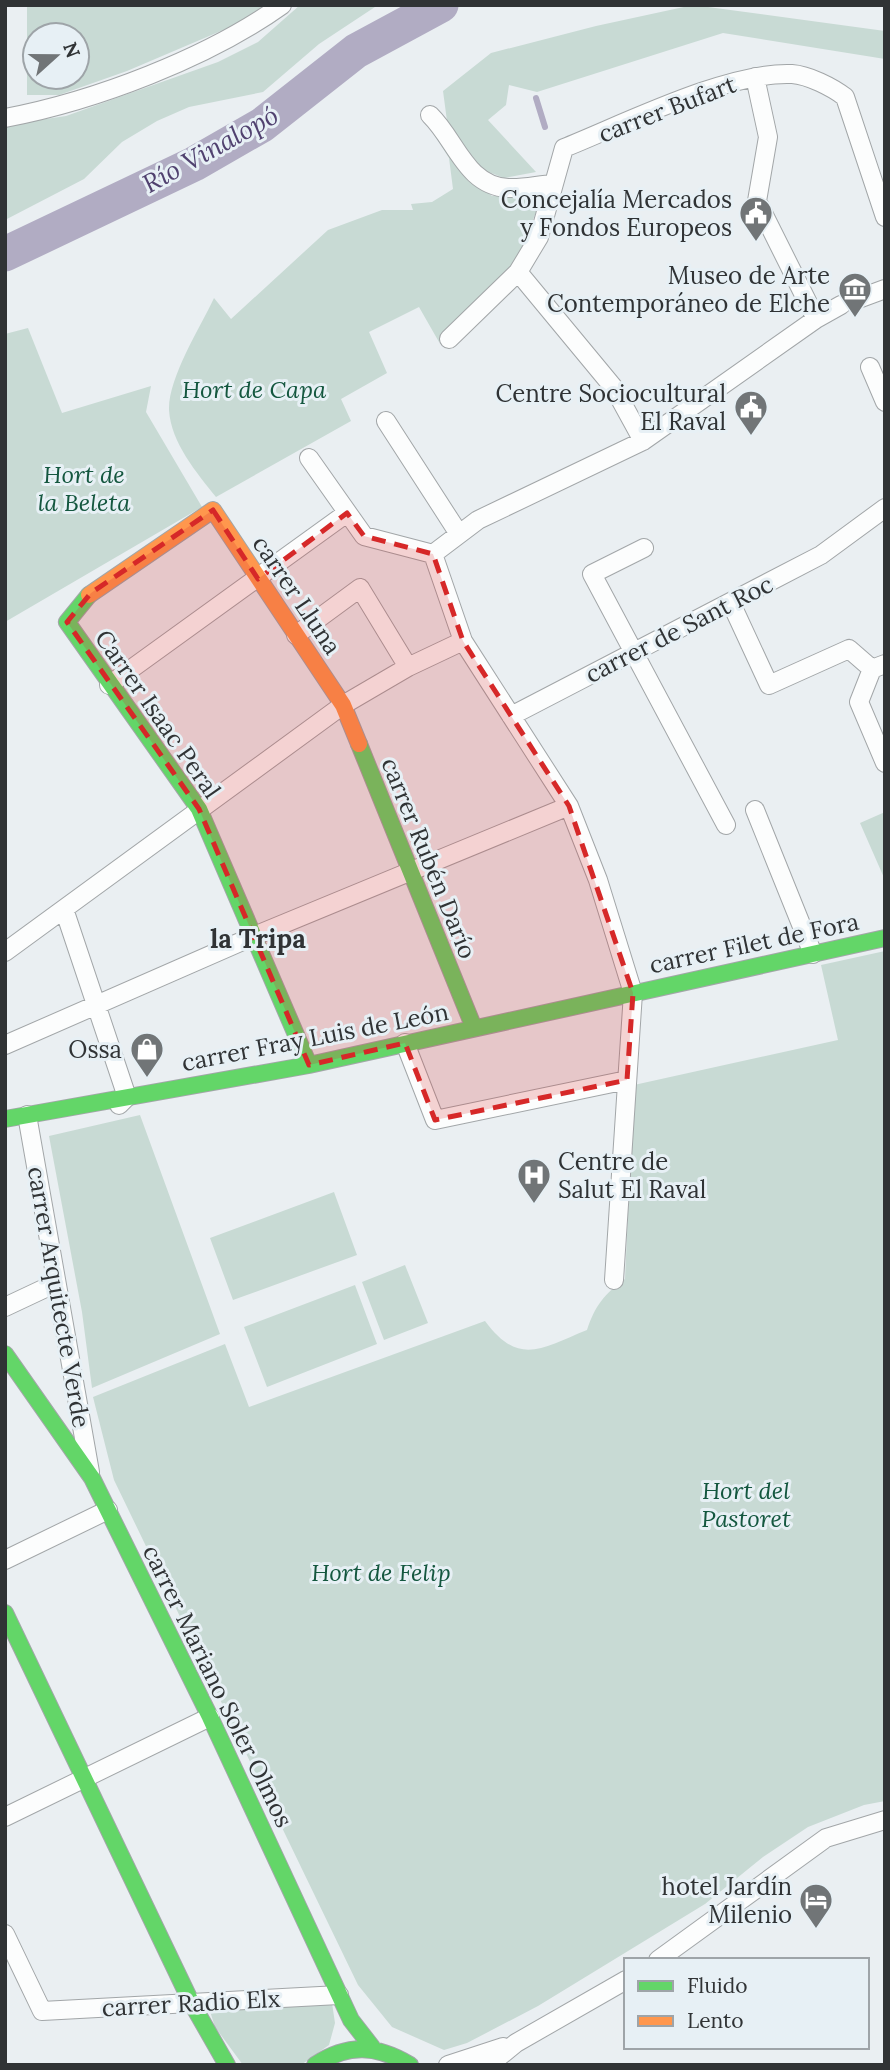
<svg xmlns="http://www.w3.org/2000/svg" width="890" height="2070" viewBox="0 0 890 2070" font-family="Lora,serif">
	<style>
		.green { fill: #c8dad4; fill-rule: evenodd }
		.lines { fill: none; stroke-linecap: round; stroke-linejoin: round }
		.stream { stroke: #b1acc3; stroke-width: 6 }
		.river { stroke: #b1acc3; stroke-width: 35 }
		.street-casing { stroke: #a2a6a8; stroke-width: 20 }
		.fast-casing { stroke: #a2a6a8; stroke-width: 18 }
		.slow-casing { stroke: #a2a6a8; stroke-width: 18 }
		.street { stroke: #fcfdfd; stroke-width: 18 }
		.fast { stroke: #63d668; stroke-width: 16 }
		.slow { stroke: #ff974d; stroke-width: 16 }
		.marked { fill: #d62828; fill-opacity: 0.2; stroke: #d62828; stroke-width: 5; stroke-dasharray: 14 9; stroke-linejoin: round }
		.labels { text-anchor: middle; dominant-baseline: central; stroke-width: 6; stroke-linejoin: round; paint-order: stroke }
		.street-label { font-size: 24px; fill: #303335; stroke: #e7f0f5 }
		.poi-label { font-size: 24px; fill: #303335; stroke: #e7f0f5; text-anchor: end }
		.park-label { font-size: 24px; font-style: italic; fill: #14573f; stroke: #e7f0f5 }
		.water-label { font-size: 26px; font-style: italic; fill: #50416f; stroke: #e7f0f5 }
		.neighbourhood-label { font-size: 26px; font-weight: bold; fill: #303335; stroke: #e7f0f5 }
	</style>
	<rect width="100%" height="100%" fill="#eaeff2"/>
	<path class="green" d="M27,5h238l-30,20 -108,46 -68,24h-32zM35,35h42v42h-42z
		M300,5h78l-59,39 -56,48 -74,15 -32,14 -35,21 -38,37 -79,41v-95l61,-9 152,-54 40,-20z
		M693,5l192,26v28l-162,-26 -186,59 -28,-7 -3,20 -18,15 48,52 -32,6 -23,-9 -34,-48 -4,-30 48,-38 105,-27z
		M433,133l29,40 30,23 53,-6 -32,79 -74,73 -20,-35 -50,25 18,41 -46,26 10,22 -135,76c-19,-24 -45,-54 -47,-87 -1,-32 31,-82 45,-112l17,21 97,-89 54,-20h31l-2,-6 21,-2 21,-13 -4,-31z
		M28,328l34,85 89,-27 -5,26 56,95 -197,115v-288z
		M885,812v68l-25,-57z
		M885,951v850l-21,4 -56,22 -45,30 -58,47 -167,102 -71,37 -23,7 -52,-23 -34,-42 -244,-505 -21,-83 132,-53 24,63 236,-86c34,46 57,27 102,9 8,-24 17,-36 38,-51l9,-194 204,-45 -17,-75z
		M140,1115l80,219 -128,54 -10,-76 -33,-176z
		M334,1192l23,63 -124,45 -23,-62z
		M405,1265l23,58 -44,17 -22,-58z
		M355,1285l22,59 -110,43 -23,-60z
		M332,2003l3,20 -6,22 -28,20h-58l-28,-38 -6,-19z"/>
	<g class="lines">
		<path class="stream" d="M536,98l9,29"/>
		<path class="river" d="M5,254l189,-90 68,-39 94,-74 85,-46"/>
		<defs>
			<path id="street" d="M755,77l13,60 -11,64 59,118
				M430,115c26,25 36,71 78,73 15,1 30,-3 45,-4
				M5,118c90,-17 203,-60 277,-113
				M518,272l96,116 29,53
				M858,299l27,-10
				M449,339l69,-67 21,-35 25,-89c60,-24 165,-77 228,-74 16,1 40,13 53,23l40,120
				M870,367l15,35
				M386,421l73,113
				M309,458l55,78 69,18
				M644,548l-52,26 134,251
				M433,554l30,87 106,165 29,74 35,113 -19,287
				M433,554l45,-34 165,-79 173,-122 25,-14
				M731,603l38,82 80,-36 23,20
				M296,635l64,-47 48,79
				M885,664l-13,5 -13,33 26,61
				M109,685l238,-172
				M511,716l310,-161 64,-47
				M755,810l58,144
				M64,909l63,188 -8,8
				M5,952l338,-247 65,-38 55,-26
				M405,1043l30,77 192,-40
				M5,1045l249,-109 315,-130
				M27,1115l63,357
				M5,1307l51,-24
				M5,1560l103,-50
				M5,1817l205,-100
				M5,1934l37,77 297,-16
				M658,1960l168,-122 59,-18
				M448,2065l55,-18
				M489,2065l27,-22 110,-63"/>
			<path id="fast" d="M89,595l-22,27 132,187 110,256
				M359,744l115,284
				M5,1119l304,-54 576,-127
				M5,1354l87,124 118,239 141,303 21,27
				M5,1613l186,389 36,63
				M315,2065c33,-22 62,-20 95,0"/>
			<path id="slow" d="M89,595l124,-85 130,195 16,39"/>
		</defs>
		<use href="#street" class="street-casing"/>
		<use href="#fast" class="fast-casing"/>
		<use href="#slow" class="slow-casing"/>
		<use href="#street" class="street"/>
		<use href="#fast" class="fast"/>
		<use href="#slow" class="slow"/>
	</g>
	<path class="marked" d="M213,510l45,69 89,-66 17,23 69,18 30,87 106,165 64,187 -6,87 -192,40 -30,-77 -96,22 -110,-256 -132,-187 24,-29z"/>
	<defs>
		<symbol id="civic-pin" viewBox="-11 -11 22 30"><path d="M0 17L-7.5 6A9.5 9.5 0 1 1 7.5 6Z" fill="#717577" stroke="#e7f0f5"/><path d="M-.6-6.5H3V-4.5H.6V-3L4-1V1h2V6H-6V1h2V-1L-.6-3ZM-1.2 2.5V6h2.4V2.5Z" fill="#fff"/></symbol>
		<symbol id="museum-pin" viewBox="-11 -11 22 30"><path d="M0 17L-7.5 6A9.5 9.5 0 1 1 7.5 6Z" fill="#717577" stroke="#e7f0f5"/><path d="M0-6L6-3V-2H-6V-3ZM-5-1h2V3h-2ZM-1-1h2V3h-2ZM3-1h2V3H3ZM-6 4H6V6H-6Z" fill="#fff"/></symbol>
		<symbol id="shop-pin" viewBox="-11 -11 22 30"><path d="M0 17L-7.5 6A9.5 9.5 0 1 1 7.5 6Z" fill="#717577" stroke="#e7f0f5"/><path d="M-5-2.5h2.3a2.7 3.5 0 0 1 5.4 0H5L5.5 6h-11ZM-1.5-2.5h3a1.5 2.3 0 0 0-3 0Z" fill="#fff"/></symbol>
		<symbol id="hospital-pin" viewBox="-11 -11 22 30"><path d="M0 17L-7.5 6A9.5 9.5 0 1 1 7.5 6Z" fill="#717577" stroke="#e7f0f5"/><path d="M-5-5h3v3.5h4V-5h3V5h-3V1.5h-4V5h-3Z" fill="#fff"/></symbol>
		<symbol id="hotel-pin" viewBox="-11 -11 22 30"><path d="M0 17L-7.5 6A9.5 9.5 0 1 1 7.5 6Z" fill="#717577" stroke="#e7f0f5"/><path d="M-6-4.5h1.5V1H6V5H4.5V3h-9V5H-6ZM-4 0a1.8 1.8 0 1 1 3.6 0ZM.5 0V-2.5h3Q6-2.5 6 0Z" fill="#fff"/></symbol>
	</defs>
	<g fill-rule="evenodd">
		<use href="#civic-pin" x="737" y="194" width="38" height="52"/>
		<use href="#museum-pin" x="836" y="270" width="38" height="52"/>
		<use href="#civic-pin" x="732" y="388" width="38" height="52"/>
		<use href="#shop-pin" x="128" y="1030" width="38" height="52"/>
		<use href="#hospital-pin" x="515" y="1156" width="38" height="52"/>
		<use href="#hotel-pin" x="797" y="1881" width="38" height="52"/>
	</g>
	<g class="labels">
		<g class="street-label">
			<text transform="translate(667 109) rotate(-21)">carrer Bufart</text>
			<text transform="translate(297 595) rotate(56)">carrer Lluna</text>
			<text transform="translate(679 629) rotate(-27)">carrer de Sant Roc</text>
			<text transform="translate(158 714) rotate(55)">Carrer Isaac Peral</text>
			<text transform="translate(429 858) rotate(68)">carrer Rubén Darío</text>
			<text transform="translate(754 943) rotate(-12)">carrer Filet de Fora</text>
			<text transform="translate(315 1037) rotate(-11)">carrer Fray Luis de León</text>
			<text transform="translate(59 1297) rotate(80)">carrer Arquitecte Verde</text>
			<text transform="translate(218 1686) rotate(64)">carrer Mariano Soler Olmos</text>
			<text transform="translate(191 2003) rotate(-3)">carrer Radio Elx</text>
		</g>
		<g class="poi-label">
			<text x="732" y="199">Concejalía Mercados<tspan x="732" dy="28">y Fondos Europeos</tspan></text>
			<text x="830" y="275">Museo de Arte<tspan x="830" dy="28">Contemporáneo de Elche</tspan></text>
			<text x="726" y="393">Centre Sociocultural<tspan x="726" dy="28">El Raval</tspan></text>
			<text x="122" y="1049">Ossa</text>
			<text x="558" y="1161" text-anchor="start">Centre de<tspan x="558" dy="28">Salut El Raval</tspan></text>
			<text x="792" y="1886">hotel Jardín<tspan x="792" dy="28">Milenio</tspan></text>
		</g>
		<g class="park-label">
			<text x="254" y="389">Hort de Capa</text>
			<text x="84" y="474">Hort de<tspan x="84" dy="28">la Beleta</tspan></text>
			<text x="746" y="1490">Hort del<tspan x="746" dy="28">Pastoret</tspan></text>
			<text x="381" y="1572">Hort de Felip</text>
		</g>
		<g class="water-label">
			<text transform="translate(210 149) rotate(-29)">Río Vinalopó</text>
		</g>
		<g class="neighbourhood-label">
			<text x="258" y="938">la Tripa</text>
		</g>
	</g>
	<rect width="890" height="2070" fill="none" stroke="#303335" stroke-width="14"/>
	<rect x="624" y="1958" width="245" height="91" fill="#e7f0f5" stroke="#9ea4a8" stroke-width="2"/>
	<rect x="638" y="1981" width="35" height="10" fill="#63d668" stroke="#9ea4a8" stroke-width="2"/>
	<text x="687" y="1993" font-size="21" fill="#303335">Fluido</text>
	<rect x="638" y="2016" width="35" height="10" fill="#ff974d" stroke="#9ea4a8" stroke-width="2"/>
	<text x="687" y="2028" font-size="21" fill="#303335">Lento</text>
	<g transform="translate(56 56) rotate(69)"><circle r="33" fill="#e7f0f5" stroke="#9ea4a8" stroke-width="2"/>
	<path d="M0-5L12 26L0 18L-12 26Z" fill="#717577"/>
	<text y="-10" font-size="19" font-weight="bold" text-anchor="middle" fill="#303335">N</text>
	</g>
</svg>
